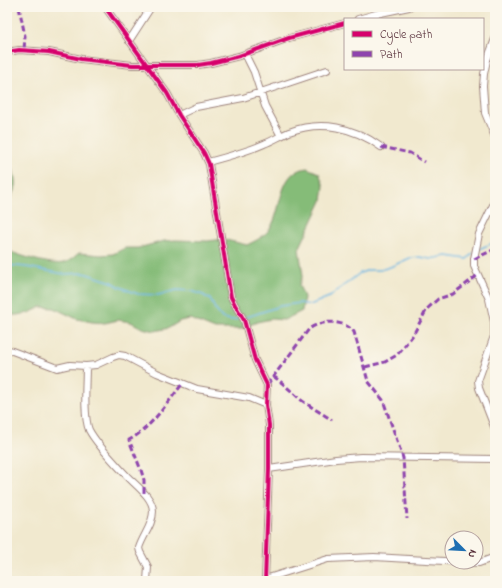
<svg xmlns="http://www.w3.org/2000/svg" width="502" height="588" viewBox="0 0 502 588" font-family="'Indie Flower',sans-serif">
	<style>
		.forest { fill: #85bc78; stroke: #686e52 }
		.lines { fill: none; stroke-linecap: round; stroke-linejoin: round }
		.stream { stroke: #6ab6e4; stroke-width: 1.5 }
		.minor-casing { stroke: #9e847d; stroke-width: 8 }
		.minor { stroke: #fff; stroke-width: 6 }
		.quiet { stroke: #8e44ad; stroke-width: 3; stroke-dasharray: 6 3; stroke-linecap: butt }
		.cycleway-casing { stroke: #fbf7ec; stroke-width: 6 }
		.cycleway { stroke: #d6006c; stroke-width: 4 }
	</style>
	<rect width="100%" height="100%" fill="#fbf7ec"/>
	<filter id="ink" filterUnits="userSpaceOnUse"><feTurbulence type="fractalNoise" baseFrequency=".025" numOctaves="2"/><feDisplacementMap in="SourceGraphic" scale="8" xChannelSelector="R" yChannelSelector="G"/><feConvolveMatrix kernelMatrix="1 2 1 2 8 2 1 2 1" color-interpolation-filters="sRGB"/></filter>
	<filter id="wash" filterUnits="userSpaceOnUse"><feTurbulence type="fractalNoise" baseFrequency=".012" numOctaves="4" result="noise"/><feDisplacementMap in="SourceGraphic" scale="16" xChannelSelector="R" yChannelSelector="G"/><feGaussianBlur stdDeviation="0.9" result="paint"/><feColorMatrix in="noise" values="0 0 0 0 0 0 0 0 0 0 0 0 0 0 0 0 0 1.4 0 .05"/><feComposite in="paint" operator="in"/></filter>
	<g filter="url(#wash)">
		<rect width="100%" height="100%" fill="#f1e9cf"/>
		<path class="forest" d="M7,165l6,4c4,17 3,20 -6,35z
			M307,168l12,5 5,13 -2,15 -23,48 4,26 -4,10 5,12 -2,14 -18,9 -13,-1 -14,3 -16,7h-26l-25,-10 -10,2 -11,7 -14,3 -13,-3 -11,-6 -13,-2 -13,3 -13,-1 -15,-3 -23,-11 -13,-1 -12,6 -12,2h-10v-65c9,5 46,16 56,13 6,-1 11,-6 16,-10l22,2 12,-1 12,-6h13l26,-7 11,-1 33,1 14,-2 25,6c8,-4 15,-7 21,-14 13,-15 10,-47 27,-59 3,-2 8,-3 12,-4z"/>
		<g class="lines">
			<path class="stream" d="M479,249l16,-7
				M7,265l19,2 38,7 20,-1 28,9 8,5 18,7 20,1 19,-5 15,1 11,4 8,5 4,9 7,9 9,2 9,-1
				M244,318l36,-12 20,-3 10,2 19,-8 31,-24 9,-3h11l10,-3 20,-9 10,-1 10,2 17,-3 20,3 7,-7"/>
		</g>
	</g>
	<g filter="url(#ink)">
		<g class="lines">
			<defs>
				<path id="minor" d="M105,7l62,86 12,22 25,38 5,11 22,133 4,8 9,15 11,40 12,25 -1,20 3,20v44l-4,112
					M358,19l18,-5 33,-7
					M495,39l-8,21 -3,14 -1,12 2,27 10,24
					M129,41l22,-34
					M7,52l12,-2 30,2 32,7 51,6h66l13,-2 28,-7 50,-18 56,-15
					M245,54l9,18 11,34 16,30
					M179,115l17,-8 47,-9 84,-28
					M208,162c19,-5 38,-10 56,-18 8,-3 16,-8 25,-12 32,-12 65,-5 92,15
					M495,201l-16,33 -5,25v7l15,33 5,23v14l-16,45 1,7 16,41
					M7,349l50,19 13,-3 16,1 10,-1 17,-8 6,-2 6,1 32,17 40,16 52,9 17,7
					M86,366c0,17 -3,49 3,64 8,15 25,32 37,45 9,10 27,22 27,36 0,14 -10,24 -14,37l1,4 8,15 -1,14
					M269,469l67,-10 25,-2 134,2
					M265,579l63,-20 46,-2 105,6 16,-6"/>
			</defs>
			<use href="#minor" class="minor-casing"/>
			<use href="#minor" class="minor"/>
			<path class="quiet" d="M19,7l6,29 -1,14
				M381,147l29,6 14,9
				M474,259l21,-10
				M365,367l20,-5 12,-7 16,-20 14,-26 11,-10 15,-5 25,-19
				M273,376c10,7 18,15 27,23 10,8 22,14 32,21
				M267,385l42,-56c12,-9 34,-10 45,3l14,49 15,19 20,58 4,61
				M144,493v-13l-3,-10 -12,-30c21,-11 39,-38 54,-57"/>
			<defs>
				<path id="cycleway" d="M105,7l62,86 12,22 25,38 5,11 22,133 4,8 9,15 11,40 12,25 -1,20 3,20v44l-4,112
					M7,52l12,-2 30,2 32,7 51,6h66l13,-2 28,-7 50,-18 56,-15"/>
			</defs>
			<use href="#cycleway" class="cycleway-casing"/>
			<use href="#cycleway" class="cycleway"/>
		</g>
	</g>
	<rect width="502" height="588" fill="none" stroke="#fbf7ec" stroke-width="24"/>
	<rect x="344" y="18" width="140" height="52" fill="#fbf7ec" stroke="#b4a19f"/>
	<rect x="352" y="31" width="20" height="6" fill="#d6006c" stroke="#b4a19f"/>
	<text x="380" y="38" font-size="12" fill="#4a1f2b">Cycle path</text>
	<rect x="352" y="51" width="20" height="6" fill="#8e44ad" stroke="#b4a19f"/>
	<text x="380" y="58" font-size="12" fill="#4a1f2b">Path</text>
	<g transform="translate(464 550) rotate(114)"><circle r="19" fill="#fbf7ec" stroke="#b4a19f"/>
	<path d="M0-3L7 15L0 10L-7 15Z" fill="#1f6fb2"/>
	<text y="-6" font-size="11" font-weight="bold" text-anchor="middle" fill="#4a1f2b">N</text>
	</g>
</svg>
